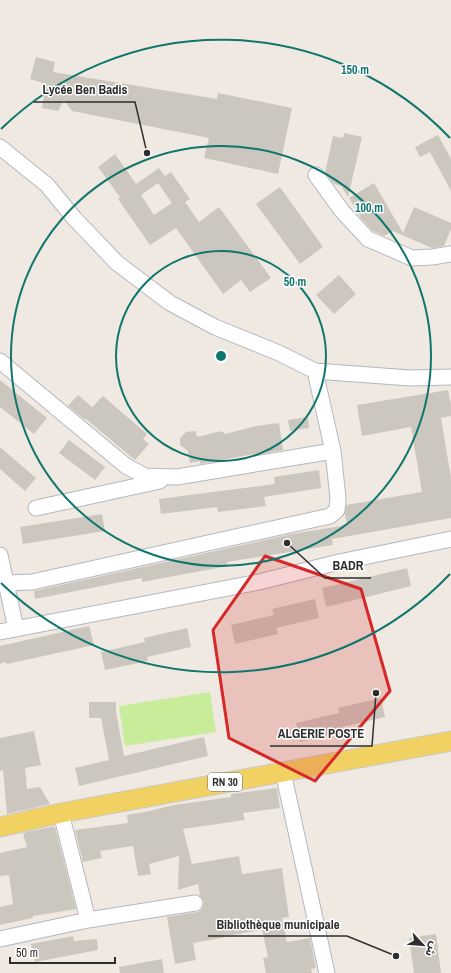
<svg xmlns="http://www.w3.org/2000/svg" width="451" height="973" viewBox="0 0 451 973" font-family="'Archivo Narrow','Noto Sans Arabic',sans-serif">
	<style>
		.pitch { fill: #c9ec9a }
		.building { fill: #cbc7bf; fill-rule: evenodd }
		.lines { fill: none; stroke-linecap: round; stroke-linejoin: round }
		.minor-casing { stroke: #b4b7c1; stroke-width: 17 }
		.major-casing { stroke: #c9c9c9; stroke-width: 21 }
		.minor { stroke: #fff; stroke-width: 15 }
		.major { stroke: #f2d163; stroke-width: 19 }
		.marked { fill: #d62828; fill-opacity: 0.2; stroke: #d62828; stroke-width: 3; stroke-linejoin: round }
		.ring { fill: none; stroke: #0f766e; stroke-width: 2 }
		.labels { text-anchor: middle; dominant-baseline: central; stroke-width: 3; stroke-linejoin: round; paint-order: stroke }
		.shield { fill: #fff; stroke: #6d6d6d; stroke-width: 1 }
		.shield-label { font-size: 11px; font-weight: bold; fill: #2e2e2e }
		.centre { fill: #0f766e; stroke: #fff; stroke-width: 2 }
		.ring-label { font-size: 12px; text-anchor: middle; font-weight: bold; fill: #0f766e; stroke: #fff; stroke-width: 3; stroke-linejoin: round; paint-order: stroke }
		.leader { fill: none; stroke: #2e2e2e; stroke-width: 1.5 }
		.callout-dot { fill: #2e2e2e; stroke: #fff; stroke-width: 1.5 }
		.callout-label { font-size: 13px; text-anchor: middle; font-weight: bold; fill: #2e2e2e; stroke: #fff; stroke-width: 3; stroke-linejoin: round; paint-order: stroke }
	</style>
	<rect width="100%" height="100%" fill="#efe9e1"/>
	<path class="pitch" d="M210,692l6,40 -91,14 -6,-40z"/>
	<path class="building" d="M36,57l19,5 -2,10 164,27 1,-6 74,15 -14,66 -74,-16 5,-20 -137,-27 -8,-11 -6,11 -16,-3 4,-24 -16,-5z
		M344,133l18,4 -14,60 -7,-11 -7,-2 -9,-11 8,-37 10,2z
		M438,135l13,24v32l-21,-39 -10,5 -5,-10z
		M115,154l21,30 23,-16 6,8 6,-4 19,27 -5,3 14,20 20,-15 52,71 -21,14 -9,-12 -18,14 -47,-66 -26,17 -32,-46 2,-2 -22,-30zM158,183l14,20 -18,12 -13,-20z
		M374,183l29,50 11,-26 37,16v6l-7,17 -12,2 -39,-17 -9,5 -11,-5 -12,-13 -12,-20z
		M280,187l43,60 -23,17 -44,-60z
		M339,275l17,19 -22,20 -18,-19z
		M0,380l47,38 -13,16 -34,-27z
		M448,390l3,15v11l-10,2 10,60v40l-119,21 1,6 -106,17 1,4 -86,16v-4l-107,21 -1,-8 258,-57 55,-9 -2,-11 1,-9 76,-13 -11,-65 -49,9 -5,-31z
		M78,395l14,12 11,-11 44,38 -4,5 6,5 -14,16 -49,-41h-2l-16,-13z
		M308,417l1,11 -19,3 -2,-11z
		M279,423l4,27 -29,5v-1l-54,10v-3l-10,2 -2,-12 -8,-6v-7l6,-6 10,-1 1,6 25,-6 3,3 31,-8z
		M69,440l36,27 -10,13 -36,-27z
		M0,447l36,31 -11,13 -25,-22z
		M319,470l2,18 -57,9 2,9 -48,6 -1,-5 -56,7 -2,-15 116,-15 -1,-7z
		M102,514l3,17 -82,13 -3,-17z
		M407,568l4,18 -85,21 -4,-19z
		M315,599l4,19 -43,10 2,6 -43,10 -4,-19 43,-10 -2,-6z
		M89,626l5,19 -87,19 -1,-2 -6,2v-18z
		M187,628l4,19 -44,10 1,4 -43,9 -4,-18 44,-10 -1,-4z
		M381,698l4,19 -43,10 1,5 -43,10 -4,-19 43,-10 -1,-5z
		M89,702h27v10l8,44 80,-19 4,19 -129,30 -4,-18 34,-8 -8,-42h-12z
		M34,731l7,34 -16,3 2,21 13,-2 10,17 -43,10 -4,-44 -3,1v-33z
		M277,788l3,20 -37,5 2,7 -62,9 9,35 47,-8 3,18 40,-6 7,49 -7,1 5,24 23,-4 6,30 -5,1 1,4h-46l-3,-15 5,-1 -6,-27 -36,6v1l-33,6 3,17 -21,4 -8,-47 30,-5 4,-2 2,-3 1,-5 -4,-6 -2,-12 -20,6 1,-34 -30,8 2,10 -13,2 -5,-30 -33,5 2,7 -19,4 -8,-32 53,-7 -1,-8 18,-3 29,-7 57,-8v-3z
		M51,827h4l21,82 -43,7v2l-33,7v-18l13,-3 -4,-29 -9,1v-23l27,-6 -4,-14z
		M436,934l5,39h-27l-5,-35z
		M73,936l1,5 23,-2 1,11 -63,12 -4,-18z
		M162,959l2,14h-44l-1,-6z"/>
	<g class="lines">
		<defs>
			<path id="minor" d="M0,147l47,38 27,33 43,45 53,40 45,24 64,26 36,18 95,7 41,-1
				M316,175l26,36 26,28 44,19 20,-1 19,-3
				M0,361l126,105 19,10 32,1 156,-26
				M36,508l124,-27
				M0,555l16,74
				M7,583l25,-1 298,-66 7,-6 1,-12 -5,-47 -18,-80
				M0,632l259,-50 80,-20 112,-23
				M283,772l44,201
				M61,813l27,107
				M0,939l88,-19 107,-17"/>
			<path id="major" d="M0,827l61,-14 390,-72"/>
		</defs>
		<use href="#minor" class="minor-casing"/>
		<use href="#major" class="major-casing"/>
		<use href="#minor" class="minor"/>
		<use href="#major" class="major"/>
	</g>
	<path class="marked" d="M265,556l96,33 29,102 -75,90 -86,-43 -16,-108z"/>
	<g class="ring">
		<circle cx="221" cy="356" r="105"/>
		<circle cx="221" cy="356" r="210"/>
		<path d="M450 574A316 316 0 0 1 1 583M1 129A316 316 0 0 1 450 138"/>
	</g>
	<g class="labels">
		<rect class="shield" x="208" y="773" width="34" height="18" rx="3"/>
		<g class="shield-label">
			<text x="225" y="782">RN 30</text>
		</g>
	</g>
	<circle cx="221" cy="356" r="6" class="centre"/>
	<g class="ring-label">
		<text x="355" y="74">150 m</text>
		<text x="369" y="212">100 m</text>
		<text x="295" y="286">50 m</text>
	</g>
	<path class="leader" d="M147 153L135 102H34M287 543L325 578H371M376 693L372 746H270M396 956L347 936H208"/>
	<g class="callout-dot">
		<circle cx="147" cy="153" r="4"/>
		<circle cx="287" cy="543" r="4"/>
		<circle cx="376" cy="693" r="4"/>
		<circle cx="396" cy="956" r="4"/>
	</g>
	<g class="callout-label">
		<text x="85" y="94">Lycée Ben Badis</text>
		<text x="348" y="570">BADR</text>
		<text x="321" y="738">ALGERIE POSTE</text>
		<text x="278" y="929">Bibliothèque municipale</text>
	</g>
	<g transform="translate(423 945) rotate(116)" stroke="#ffffff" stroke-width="3" paint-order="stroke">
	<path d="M0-3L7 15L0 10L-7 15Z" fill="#2e2e2e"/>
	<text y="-6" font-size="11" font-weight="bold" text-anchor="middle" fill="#2e2e2e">ش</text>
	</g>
	<path d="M10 957v6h105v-6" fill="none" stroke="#2e2e2e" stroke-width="2"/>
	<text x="16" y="957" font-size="12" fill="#2e2e2e" stroke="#ffffff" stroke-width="3" paint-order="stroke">50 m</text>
</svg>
